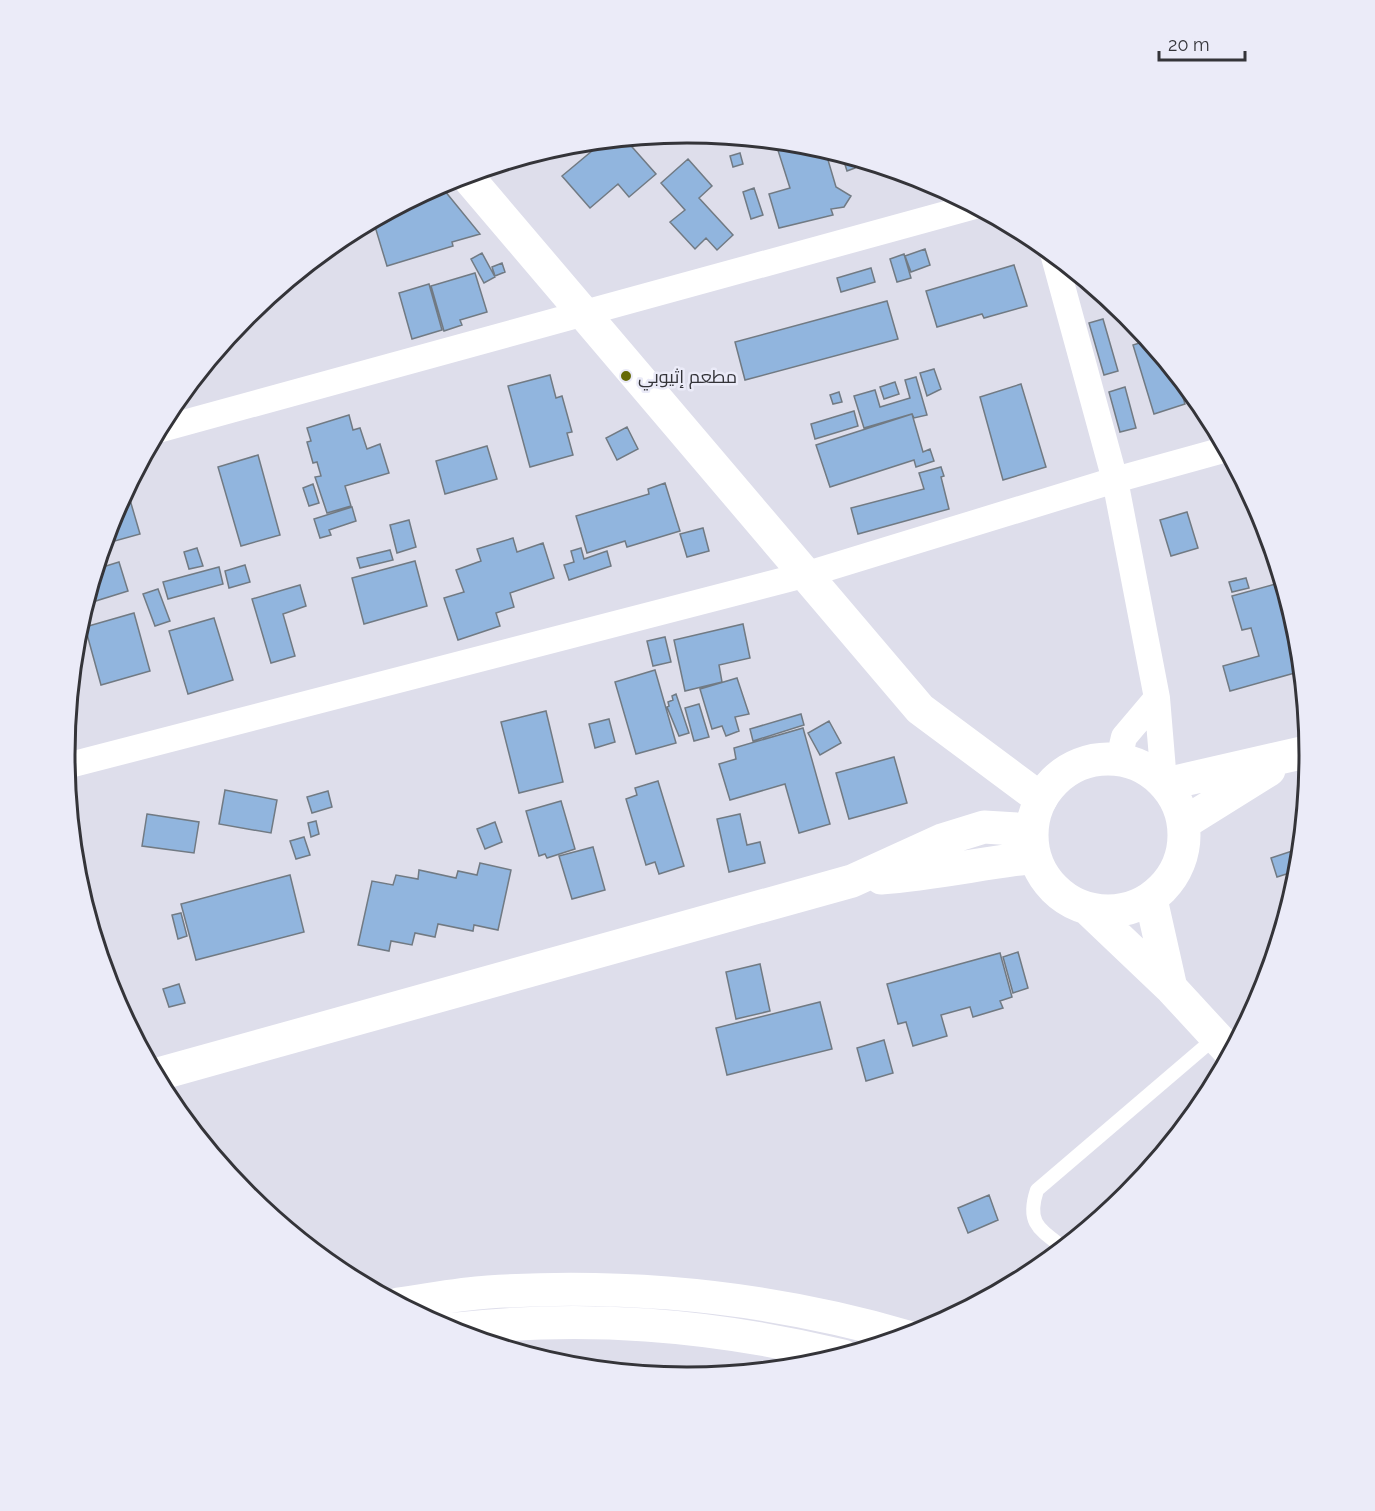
<svg xmlns="http://www.w3.org/2000/svg" width="1375" height="1511" viewBox="0 0 1375 1511" font-family="Raleway,Cairo,sans-serif">
	<style>
		.building { fill: #91b5de; stroke: #717a83; stroke-width: 1.5 }
		.lines { fill: none; stroke-linecap: round; stroke-linejoin: round }
		.service { stroke: #fff; stroke-width: 14 }
		.minor { stroke: #fff; stroke-width: 26 }
		.tertiary { stroke: #fff; stroke-width: 33 }
		.secondary { stroke: #fff; stroke-width: 33 }
		.poi-dot { fill: #656907; stroke: #ebebf8; stroke-width: 2 }
		.labels { text-anchor: middle; dominant-baseline: central; stroke-width: 5; stroke-linejoin: round; paint-order: stroke }
		.poi-label { font-size: 18px; fill: #343439; stroke: #ebebf8; text-anchor: start }
		.rim { fill: none; stroke: #343439; stroke-width: 3 }
	</style>
	<rect width="100%" height="100%" fill="#dedeeb"/>
	<path class="building" d="M625,139l31,35 -27,23 -11,-13 -28,24 -28,-32 42,-35z
		M775,141l34,4 51,15 -7,2 2,6 -8,3 -5,-16 -14,5 8,27 15,9 -7,11 -13,2 2,6 -54,13 -10,-34 21,-6z
		M740,153l3,11 -10,3 -3,-11z
		M688,159l24,27 -13,12 34,37 -16,15 -11,-12 -11,11 -25,-27 15,-12 -24,-27z
		M440,185l40,49 -28,8 1,4 -66,20 -14,-46z
		M754,188l9,27 -12,4 -8,-27z
		M925,249l5,16 -19,7 -6,-16z
		M482,253l13,24 -11,6 -13,-24z
		M904,254l7,24 -14,4 -7,-23z
		M502,263l3,9 -10,4 -3,-9z
		M1014,265l13,41 -43,12 -2,-4 -45,13 -11,-36z
		M871,268l4,14 -34,10 -4,-14z
		M475,273l12,39 -27,8 2,5 -18,6 -13,-45z
		M429,284l13,46 -30,9 -13,-46z
		M887,301l11,38 -153,41 -10,-38z
		M1103,319l15,52 -14,4 -15,-52z
		M1149,340l27,34 9,30 -31,10 -21,-69z
		M934,369l7,20 -14,7 -7,-23z
		M550,375l6,23 6,-2 10,36 -5,1 6,22 -43,12 -22,-81z
		M916,377l11,38 -13,3 -2,-4 -48,14 -10,-32 21,-6 5,17 30,-9 -5,-18z
		M895,382l4,12 -15,5 -4,-12z
		M1021,384l25,83 -43,13 -23,-83z
		M1125,387l11,41 -16,4 -11,-40z
		M839,392l3,10 -9,2 -3,-9z
		M854,411l4,15 -43,13 -4,-15z
		M912,414l11,38 7,-3 4,12 -18,6 -2,-7 -84,27 -14,-42z
		M349,415l4,15 7,-2 7,21 13,-5 9,29 -44,13 6,20 -24,7 -12,-36 6,-1 -4,-14 -4,1 -6,-21 4,-1 -4,-13z
		M627,427l11,22 -21,11 -11,-22z
		M487,446l10,33 -52,15 -9,-33z
		M258,455l22,80 -39,11 -23,-79z
		M941,467l3,9 -3,1 8,32 -91,25 -7,-26 73,-19 -5,-16z
		M665,483l15,48 -53,16 -2,-6 -38,12 -11,-37 73,-22 -1,-5z
		M313,484l6,19 -10,3 -6,-18z
		M128,493l12,41 -36,10 8,-27 12,-23z
		M352,507l4,14 -27,9 2,5 -11,3 -6,-19z
		M1187,512l11,36 -27,8 -11,-36z
		M409,520l7,27 -19,6 -7,-28z
		M703,528l6,23 -22,6 -7,-23z
		M513,538l4,14 26,-9 11,35 -44,15 4,14 -18,6 4,13 -42,14 -14,-42 20,-6 -8,-22 25,-9 -4,-12z
		M197,548l6,18 -14,3 -5,-17z
		M581,548l3,11 23,-8 4,15 -42,14 -5,-15 10,-3 -3,-11z
		M390,550l3,10 -33,8 -3,-10z
		M415,561l12,45 -63,18 -12,-46z
		M119,562l9,29 -42,13 10,-35z
		M245,565l5,17 -21,6 -4,-17z
		M219,567l4,17 -55,15 -5,-17z
		M1246,578l3,10 -17,4 -3,-10z
		M1283,582l16,52 3,37 -72,20 -7,-25 36,-10 -8,-28 -9,2 -10,-34z
		M300,585l6,21 -23,8 12,42 -24,7 -19,-64z
		M158,589l12,32 -15,5 -12,-32z
		M134,613l16,58 -49,14 -16,-58z
		M214,618l19,62 -45,14 -19,-63z
		M743,624l7,34 -31,7 3,17 -37,9 -11,-51z
		M665,637l6,25 -18,4 -6,-25z
		M655,670l21,73 -40,11 -21,-72z
		M737,678l12,36 -14,3 4,14 -13,5 -4,-10 -10,3 -12,-40z
		M676,694l13,39 -10,3 -12,-29 2,-1 -1,-4 5,-2 -1,-4z
		M699,704l10,33 -15,4 -9,-33z
		M546,711l17,71 -44,11 -18,-71z
		M801,714l3,11 -51,16 -3,-12z
		M609,719l6,23 -20,6 -6,-24z
		M829,721l12,22 -21,12 -12,-22z
		M803,728l27,96 -31,9 -14,-49 -55,16 -11,-36 17,-5 -2,-11z
		M894,757l13,46 -58,16 -13,-46z
		M658,781l26,85 -25,8 -4,-12 -9,3 -20,-66 11,-4 -2,-7z
		M225,790l52,10 -6,33 -52,-9z
		M328,791l4,16 -20,6 -5,-16z
		M561,801l14,48 -28,9 -2,-4 -6,2 -13,-45z
		M147,814l52,8 -5,31 -52,-7z
		M740,814l7,31 13,-3 5,21 -36,9 -12,-53z
		M316,821l3,13 -8,3 -3,-14z
		M495,822l7,20 -17,7 -8,-20z
		M304,837l6,18 -14,4 -6,-18z
		M593,847l12,43 -33,9 -13,-43z
		M1301,848l-2,22 -22,7 -6,-19z
		M480,863l31,7 -13,60 -24,-5 -1,6 -35,-7 -3,13 -20,-4 -3,12 -21,-4 -2,10 -31,-6 14,-64 21,4 3,-10 22,4 1,-9 37,8 2,-7 19,4z
		M290,875l14,57 -108,28 -15,-56z
		M181,913l6,23 -9,3 -6,-24z
		M1018,952l10,36 -15,5 -10,-36z
		M1000,953l12,44 -12,4 3,7 -30,9 -3,-10 -29,8 6,21 -34,10 -7,-24 -8,2 -11,-40z
		M760,964l10,47 -34,8 -10,-47z
		M179,984l6,19 -16,4 -6,-18z
		M820,1002l12,47 -105,26 -11,-47z
		M884,1040l9,33 -27,8 -9,-33z
		M989,1195l9,25 -30,13 -10,-25z"/>
	<g class="lines">
		<path class="service" d="M1064,1248c-25,-19 -38,-25 -27,-58l179,-153"/>
		<path class="minor" d="M1053,253l62,227 42,218 7,84
			M158,430l817,-224
			M1119,759l5,-22 33,-39
			M66,766l742,-192 307,-94 112,-31"/>
		<path class="tertiary" d="M466,175l454,534 121,90
			M1166,784l144,-33
			M1184,823l85,-53
			M398,1304c30,-4 60,-10 90,-12 142,-9 283,5 420,45
			M447,1330c136,-16 263,-6 396,26"/>
		<path class="secondary" d="M1032 835a76 76 0 1 1 152 0a76 76 0 1 1-152 0Z
			M881,878c52,-4 102,-15 154,-21
			M1151,899l20,89
			M1088,909l83,79 60,65
			M155,1075l697,-194 90,-41 42,-13 48,3"/>
	</g>
	<circle class="poi-dot" cx="626" cy="376" r="6"/>
	<g class="labels">
		<g class="poi-label">
			<text x="638" y="376">مطعم إثيوبي</text>
		</g>
	</g>
	<path d="M0 0H1375V1511H0ZM75 755a612 612 0 1 1 1224 0a612 612 0 1 1-1224 0Z" fill="#ebebf8" fill-rule="evenodd"/>
	<path class="rim" d="M75 755a612 612 0 1 1 1224 0a612 612 0 1 1-1224 0Z"/>
	<path d="M1159 51v9h86v-9" fill="none" stroke="#343439" stroke-width="3"/>
	<text x="1168" y="51" font-size="18" fill="#343439" stroke="#ebebf8" stroke-width="4.5" paint-order="stroke">20 m</text>
</svg>
